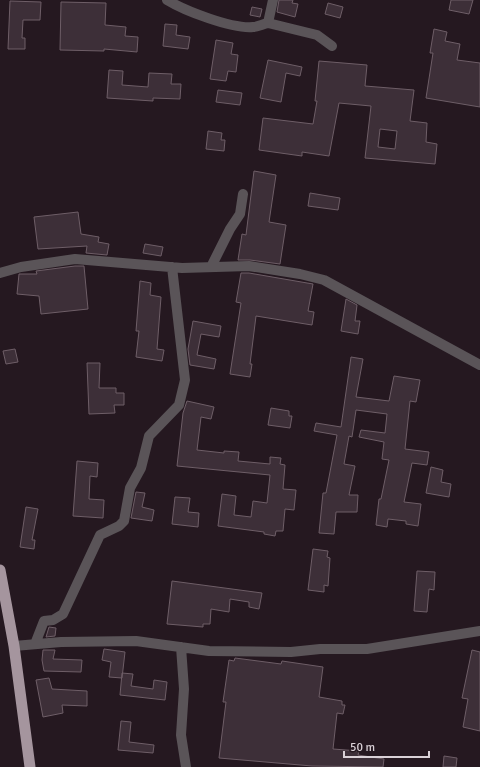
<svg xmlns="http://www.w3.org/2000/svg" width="480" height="767" viewBox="0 0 480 767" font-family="Signika,sans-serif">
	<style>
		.building { fill: #3d2f38; stroke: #6e5e67; fill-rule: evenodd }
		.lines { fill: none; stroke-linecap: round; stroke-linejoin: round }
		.minor { stroke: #5a5458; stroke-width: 10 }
		.trunk { stroke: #a5959e; stroke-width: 11 }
	</style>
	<rect width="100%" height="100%" fill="#251820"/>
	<path class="building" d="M279,0h14l-1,3 6,1 -3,13 -18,-5z
		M451,0h22l-4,14 -20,-4z
		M10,1l31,1 -1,18h-17l-1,18h3v11h-17z
		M61,2l45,1 -1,22 21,2 -1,9 13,1 -1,15 -33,-3v2l-44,-1z
		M328,3l15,4 -3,11 -15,-4z
		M252,7l10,2 -2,8 -10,-2z
		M165,24l12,1 -1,10 14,2 -2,12 -25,-3z
		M434,29l13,3 -2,9 15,3 -3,16 23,3v44l-54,-9 7,-45h-3z
		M216,40l17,3 -2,11 7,1 -2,17 -8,-1 -2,10 -16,-2z
		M268,60l34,7 -2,9 -14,-3 -5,29 -21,-4z
		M319,61l48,4 -2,21 49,4 -4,31 17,2 -1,19 11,2 -2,20 -70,-6 6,-52 -32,-3 -10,53 -27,-4v4l-43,-6 4,-32 50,6 4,-23h-2zM380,129l17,2 -2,18 -17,-2z
		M109,70l14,1 -1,14 26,2 1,-14 23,1 -1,10h10l-1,15 -27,-1v3l-46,-3z
		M218,90l24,3 -2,12 -24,-3z
		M208,131l14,2 -1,7h4l-1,11 -18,-2z
		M254,171l22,4 -7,47 17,3 -6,39 -30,-4h-12l4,-26 4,1z
		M310,193l30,5 -2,12 -30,-4z
		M78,212l3,22 18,3 -1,5 11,2 -2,11 -21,-2 1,-7 -49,3 -4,-32z
		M145,244l18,3 -2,9 -18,-3z
		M75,266h9l4,43 -47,5 -2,-18 -22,-2 2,-20h18l-1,-3z
		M241,273h8l64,11 -5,27 6,1 -2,13 -56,-9 -6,48h2l-2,13 -20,-3 11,-71 -5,-1z
		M140,281l11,2 -1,12 11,2 -4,52 7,1 -2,11 -26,-4 3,-26h-3z
		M346,299l11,6 -2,16h5l-2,13 -17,-3z
		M193,321l28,5 -2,11 -18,-3 -4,21 19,4 -2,10 -24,-4 -2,-16z
		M15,349l3,13 -12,2 -3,-13z
		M351,357l12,2 -7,38 33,4 5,-25 26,4 -4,22 -6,-1 -5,48 24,3 -2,13 -15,-2 -8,39 17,2 -3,22 -12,-2v-3l-18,-2 -1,8 -11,-2 3,-26h2l8,-39 -7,-1 2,-17 -25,-5 2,-7 24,3 2,-19 -31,-4 -4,27 -3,-1 -5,28 11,2 -6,29h9l-1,17h-21l-2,22 -15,-1 4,-40h3l11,-58 -23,-4 2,-8 25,4z
		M87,363h13l-1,25h17v5h8v12h-10l1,8 -26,1z
		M187,401l27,6 -3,12 -10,-2 -4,33 27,3v-2l15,1 -1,9 32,3v-7l11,1 -1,6 5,1 -2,24 13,1 -2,20 -9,-1 -2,22h-7l-1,5 -11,-2v-2l-46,-6 4,-32 14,2 -2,19 17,2 2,-16 14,2 3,-28 -93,-9 6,-53z
		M271,408l18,3v5h3l-2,12 -22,-3z
		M77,461l21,2 -1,14 -7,-1 -1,23 15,1 -1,18 -30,-2z
		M431,467l12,3 -2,12 10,2 -2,13 -23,-4z
		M136,492l9,1 -3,14 12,3 -2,11 -21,-3z
		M175,497l15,1 -2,14 11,1 -1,14 -26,-3z
		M26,507l12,2 -6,31h3l-1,9 -14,-2z
		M313,549l15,2 -1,6 3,1 -2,28 -4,-1v7l-16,-2z
		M417,571l18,1 -1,18 -5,-1 -2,23 -13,-1z
		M172,581l90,12 -3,16 -10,-2v-5l-19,-3 -1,13 -18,-3 -1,15h-7v3l-36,-3z
		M49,627l7,1 -1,8 -9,1z
		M104,649l21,3 -3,26 -13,-1 2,-15 -9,-2z
		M43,650h12l-2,9 29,1 -1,12 -37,-1 -2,-11z
		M472,650l8,2v79l-17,-4 5,-28 -6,-1z
		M235,658l46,6 1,-3 41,6 -4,30 23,4v4h3l-2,9 -6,-1 -4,36 26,2 -1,4 26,4 -1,8 -71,-1 -93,-8 7,-56h-3l6,-42 5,1z
		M122,673l11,1 -2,12 22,3 1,-9 13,2 -2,18 -45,-5z
		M49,678l3,11 35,2v15l-25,-1 1,8 -20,4 -7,-37z
		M121,721l10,1 -2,20 25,3 -1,8 -35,-3z
		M444,756l13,2 -1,9h-13z"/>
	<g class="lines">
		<path class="minor" d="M167,0c18,11 65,29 86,27 4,0 10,-3 15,-4
			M273,0l-5,23 49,12 15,11
			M211,267l19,-38 10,-15 3,-20
			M0,273l21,-6 54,-8 107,9 67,-2 51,8 24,6 156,85
			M35,644l9,-23 9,-1 10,-6 37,-79 19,-9 5,-5 6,-33 11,-20 8,-32 30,-31 6,-25 -13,-113
			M14,646l47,-4 75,-1 73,10 82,1 29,-3h47l113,-18
			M181,647l3,42 -3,46 5,32"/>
		<path class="trunk" d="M0,570l14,76 16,121"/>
	</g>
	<path d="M344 751v6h85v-6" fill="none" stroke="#dad1d7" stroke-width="2"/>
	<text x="350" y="751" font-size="12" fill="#dad1d7" stroke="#251820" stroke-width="3" paint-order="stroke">50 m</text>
</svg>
